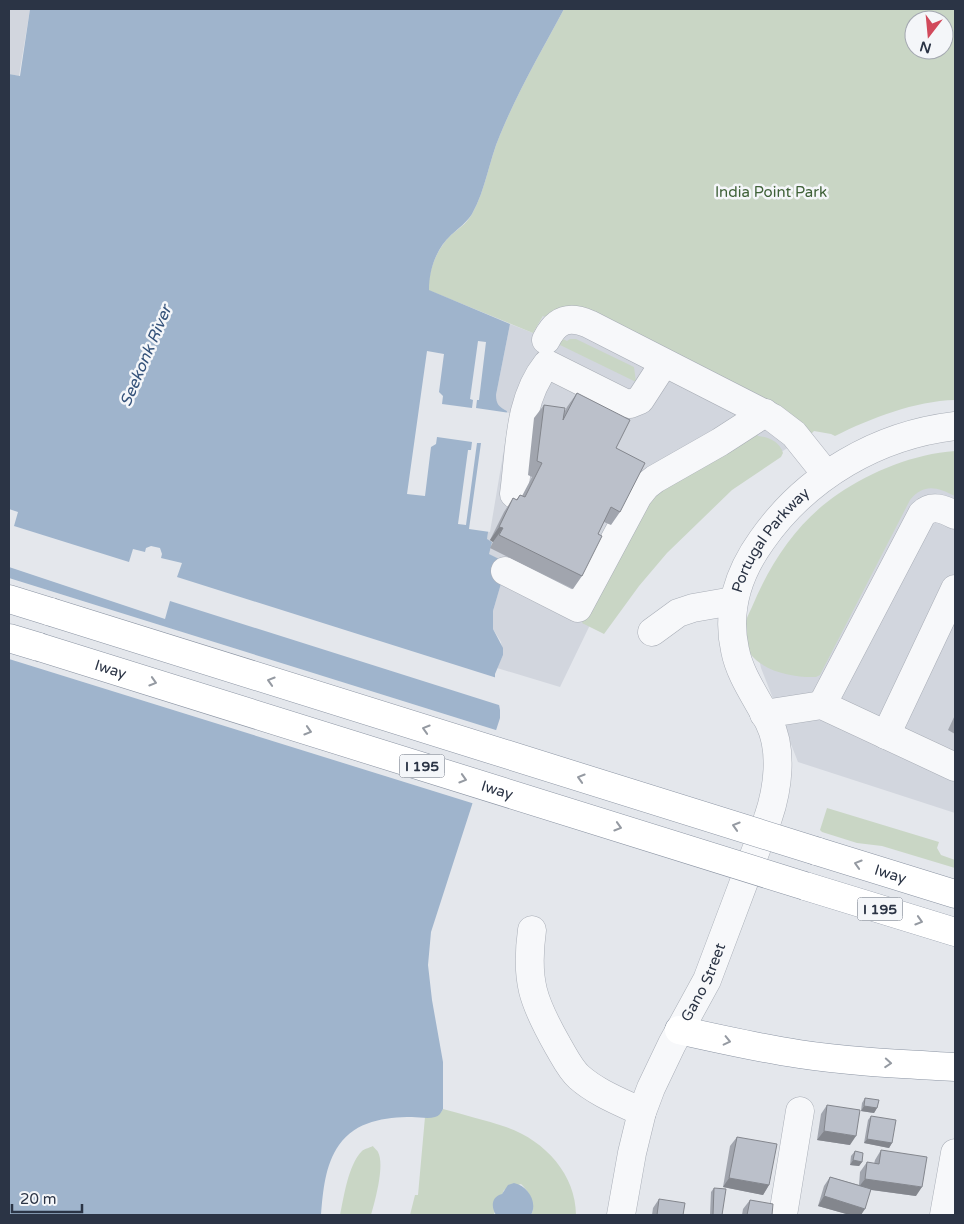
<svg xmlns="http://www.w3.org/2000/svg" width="964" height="1224" viewBox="0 0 964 1224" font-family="'Varela Round',sans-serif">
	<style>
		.built { fill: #d2d6de }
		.green { fill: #c9d6c5; fill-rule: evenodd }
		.water { fill: #9fb4cc }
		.pier { fill: #e4e7ec }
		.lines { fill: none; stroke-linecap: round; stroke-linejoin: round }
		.minor-casing { stroke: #a9aeb7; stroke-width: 29 }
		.highway-casing { stroke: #8b94a3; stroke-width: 29 }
		.minor { stroke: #f7f8fa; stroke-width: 28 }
		.highway { stroke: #fff; stroke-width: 28 }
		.highway-bridge-casing { stroke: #8b94a3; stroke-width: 29; stroke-linecap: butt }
		.highway-bridge { stroke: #fff; stroke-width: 28 }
		.wall { fill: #a1a5ae }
		.shaded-wall { fill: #83868d }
		.building { fill: #bbc0ca; stroke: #83868d }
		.oneway { stroke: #959aa2 }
		.labels { text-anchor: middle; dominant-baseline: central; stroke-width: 5; stroke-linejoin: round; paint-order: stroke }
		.shield { fill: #f4f6f9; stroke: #676e7b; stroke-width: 1 }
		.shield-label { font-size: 14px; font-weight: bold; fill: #2b3445 }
		.park-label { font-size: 15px; fill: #3f6138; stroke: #f4f6f9 }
		.street-label { font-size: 15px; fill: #2b3445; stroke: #f4f6f9 }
		.water-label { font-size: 16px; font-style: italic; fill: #34527a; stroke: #f4f6f9 }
	</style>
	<rect width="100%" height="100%" fill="#e4e7ec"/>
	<path class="built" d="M9,9h21l-11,67 -10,-2z
		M550,305l263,126 -110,73 -85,63 -58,120 -63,-19 6,-13 -2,-13 -8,-13v-18l8,-28 -13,-29 -1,-15 20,-128 -9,-5 -2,-4v-7l14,-71 23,9z
		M955,466v347l-157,-51 -37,-94 -6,-27 19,-60z"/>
	<path class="green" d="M564,9h391v391c-40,1 -84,18 -120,36l-4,-2 -17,-3 -4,4 -267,-119 -10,17 -105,-43c1,-19 7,-37 20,-52 8,-8 19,-14 24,-24 14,-25 17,-54 28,-79 18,-44 42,-85 64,-126zM914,20h30v30h-30z
		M561,338l6,3 3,-2h6l58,28 2,15 -78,-38z
		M758,431v5c11,1 22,6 25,17l-2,4 -49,33 -65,63 -28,33 -35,48 -22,-11 63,-121 6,-8z
		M955,451v45c-18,-9 -31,-13 -45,4l-90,175 -4,2c-26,1 -69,-8 -73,-41 -1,-8 5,-21 9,-29 18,-44 46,-86 86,-113 34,-23 76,-40 117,-43z
		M827,808l112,34 -2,6 4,7 14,5v8l-73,-22 -25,-3 -35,-11 -2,-2z
		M443,1109c21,6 42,11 63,18 38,13 70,47 70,88h-45c6,-10 -2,-24 -10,-31l-17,6 -10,24 2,1h-86l5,-20h3l7,-78c8,0 14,0 18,-8z
		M373,1146c0,1 5,5 5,6 7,13 -3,49 -7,63h-31c4,-18 8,-50 22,-64 2,-2 7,-3 11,-5z"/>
	<path class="water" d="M30,9h534c-22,41 -46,82 -64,126 -11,25 -14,54 -28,79 -5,8 -14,15 -21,21 -15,14 -22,35 -22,55l81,34 -14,71c0,9 3,12 11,16l-20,128 5,3 -3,12 18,9 -14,48v18l10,19v7l-8,19v8l5,28v8l-69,214 -3,33 4,35 11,62v47c-2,4 -4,7 -8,8 -7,2 -16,0 -23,0 -27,0 -56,4 -73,28 -14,20 -16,46 -18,70h-312v-1141l11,2z
		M514,1183c14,3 24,19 17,32h-35c-5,-8 -5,-18 6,-21l6,-9z"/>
	<path class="pier" d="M478,341l8,1 -7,58h-2l-1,8 34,5 -20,119 -21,-3 12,-86h-4l-11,82 -8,-1 10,-74h3l1,-8 -35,-5 -1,7 -5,3 -6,49 -18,-2 20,-143 17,3 -5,38 4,4 -1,8 30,4 1,-8 -3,-1z
		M9,509l9,3 -4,14 115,36 4,-13 12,3 1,-4 5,-2 9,2 2,6 -1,4 21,5 -5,14 320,101 5,28 -332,-105 -5,18 -156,-52z
		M9,578l490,153 -24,73 -466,-145z"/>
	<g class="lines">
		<defs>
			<g id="minor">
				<path d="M546,340c10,-20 22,-25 43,-16l184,94 21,16 32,40"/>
				<path d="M514,494c6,-44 4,-94 33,-130l78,39 5,1 10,-4 24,-37"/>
				<path d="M505,571l73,37 60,-112 8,-10 9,-7 65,-37 45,-29"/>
				<path d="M652,632l26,-19 15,-5 40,-7"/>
				<path d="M822,705l100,-191c10,-10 22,-5 33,1"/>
				<path d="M764,714l58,-9 133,62"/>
				<path d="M886,735l69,-146"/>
				<path d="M532,930c-7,51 1,72 26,116 6,10 12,23 21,31 18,16 42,25 63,35"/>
				<path id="s1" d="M621,1215l11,-62 10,-41 9,-24 21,-44 35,-64 61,-162c10,-29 15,-68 1,-96 -12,-24 -29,-46 -34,-72 -9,-40 4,-78 27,-110 45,-64 116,-105 193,-114"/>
				<path d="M783,1215l17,-104"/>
				<path d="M944,1215l11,-62"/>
			</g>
			<g id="highway">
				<path d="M9,599l42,13"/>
				<path d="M9,638l30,9"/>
				<path id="s2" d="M816,851l139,43"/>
				<path d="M805,886l150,46"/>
				<path d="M679,1030c40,9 80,18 120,24 52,8 104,10 156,13"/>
			</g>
		</defs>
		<use href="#minor" class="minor-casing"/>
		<use href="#highway" class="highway-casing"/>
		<use href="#minor" class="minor"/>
		<use href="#highway" class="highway"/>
		<defs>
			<g id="highway-bridge">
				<path d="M51,612l765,239"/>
				<path id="s3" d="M39,647l766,239"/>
			</g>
		</defs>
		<use href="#highway-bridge" class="highway-bridge-casing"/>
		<use href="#highway-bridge" class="highway-bridge"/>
	</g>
	<path class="wall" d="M577,393l39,55 4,64 -9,13 -7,-3 -6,12 -16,42 -9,13 -83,-41 3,-6 -3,-2 14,-28 9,-14 3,2 4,-5 2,1 10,-19 -4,-2 6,-57 10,-13 20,8 3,-6z
		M955,715v19l-7,-4z
		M865,1098l12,10 -3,5 -13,-2 1,-8z
		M827,1105l23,40 -33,-5 4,-26z
		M871,1116l21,27 -3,5 -25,-5 4,-23z
		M737,1137l32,48 -6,10 -40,-8 7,-41z
		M881,1150l35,46 -45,-6 -10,25h-11l-32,-9 6,-20 6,-9 29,8 1,-13 7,-10 7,2 1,-4z
		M855,1151l7,11 -3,4 -9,-1 1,-9z
		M714,1188l8,27h-12l1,-23z
		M659,1199l24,16h-31l1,-7z
		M750,1200l22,15h-30l1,-6z"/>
	<path class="shaded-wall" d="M499,527l4,1 -10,14 -3,-2z
		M864,1106l13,2 -3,5 -13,-2z
		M824,1131l32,5 -6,9 -33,-5z
		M867,1139l25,4 -3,5 -25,-5z
		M853,1160l9,2 -3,4 -9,-1z
		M729,1178l40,7 -6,10 -40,-8z
		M865,1179l57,8 -6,9 -58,-8z
		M824,1196l41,13 -4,6h-11l-32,-9z"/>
	<path class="building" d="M577,393l53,27 -14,28 29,15 -25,49 -9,-5 -13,27 4,2 -20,40 -83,-41 4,-7 -4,-1 14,-29 4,2 3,-5 5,2 17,-34 -5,-2 7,-56 21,3 -2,12z
		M865,1098l14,2 -2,8 -13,-2z
		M827,1105l33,5 -4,26 -32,-5z
		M871,1116l25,4 -4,23 -25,-4z
		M737,1137l40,7 -8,41 -40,-7z
		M881,1150l46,7 -5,30 -57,-8 2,-17 12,2z
		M855,1151l8,2 -1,9 -9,-2z
		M830,1177l41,12 -6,20 -41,-13z
		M714,1188l12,1 -4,26h-9z
		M659,1199l26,4 -2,12h-26z
		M750,1200l23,4 -1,11h-25z"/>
	<defs><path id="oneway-chevron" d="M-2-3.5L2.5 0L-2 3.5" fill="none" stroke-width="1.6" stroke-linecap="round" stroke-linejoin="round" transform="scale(1.25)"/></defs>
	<g class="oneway">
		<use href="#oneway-chevron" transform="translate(271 681) rotate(-163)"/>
		<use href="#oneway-chevron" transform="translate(153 682) rotate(17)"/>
		<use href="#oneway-chevron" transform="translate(426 729) rotate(-163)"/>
		<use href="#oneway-chevron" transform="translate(308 731) rotate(17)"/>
		<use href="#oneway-chevron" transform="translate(581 778) rotate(-163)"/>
		<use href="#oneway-chevron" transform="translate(463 779) rotate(17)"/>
		<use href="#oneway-chevron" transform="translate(736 826) rotate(-163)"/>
		<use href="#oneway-chevron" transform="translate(618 827) rotate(17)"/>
		<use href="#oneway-chevron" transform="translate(858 864) rotate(-163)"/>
		<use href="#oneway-chevron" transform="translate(919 921) rotate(17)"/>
		<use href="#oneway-chevron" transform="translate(727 1041) rotate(13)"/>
		<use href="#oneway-chevron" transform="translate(888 1063) rotate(4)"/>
	</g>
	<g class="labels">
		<g class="shield">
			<rect x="399.5" y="754.5" width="45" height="23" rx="4"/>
			<rect x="857.5" y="897.5" width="45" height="23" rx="4"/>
		</g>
		<g class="shield-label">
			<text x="422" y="766">I 195</text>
			<text x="880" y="909">I 195</text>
		</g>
		<g class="park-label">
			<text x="771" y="192">India Point Park</text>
		</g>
		<g class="street-label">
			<text stroke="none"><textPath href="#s1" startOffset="725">Portugal Parkway</textPath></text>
			<text stroke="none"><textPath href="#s3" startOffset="75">Iway</textPath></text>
			<text stroke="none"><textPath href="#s3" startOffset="480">Iway</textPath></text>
			<text stroke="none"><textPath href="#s2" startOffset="78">Iway</textPath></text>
			<text stroke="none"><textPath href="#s1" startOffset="249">Gano Street</textPath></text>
		</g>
		<g class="water-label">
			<text transform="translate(146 356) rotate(-67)">Seekonk River</text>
		</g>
	</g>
	<rect width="964" height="1224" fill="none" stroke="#2b3445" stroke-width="20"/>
	<g transform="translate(929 35) rotate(196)"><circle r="24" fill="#f4f6f9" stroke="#a4a8b1"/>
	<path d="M0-4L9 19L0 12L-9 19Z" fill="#d1495b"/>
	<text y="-8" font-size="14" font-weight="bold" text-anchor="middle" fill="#2b3445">N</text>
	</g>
	<path d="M12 1204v8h70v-8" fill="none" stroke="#2b3445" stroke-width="2.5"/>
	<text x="20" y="1204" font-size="15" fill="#2b3445" stroke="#f4f6f9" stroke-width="4" paint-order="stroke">20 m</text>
</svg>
